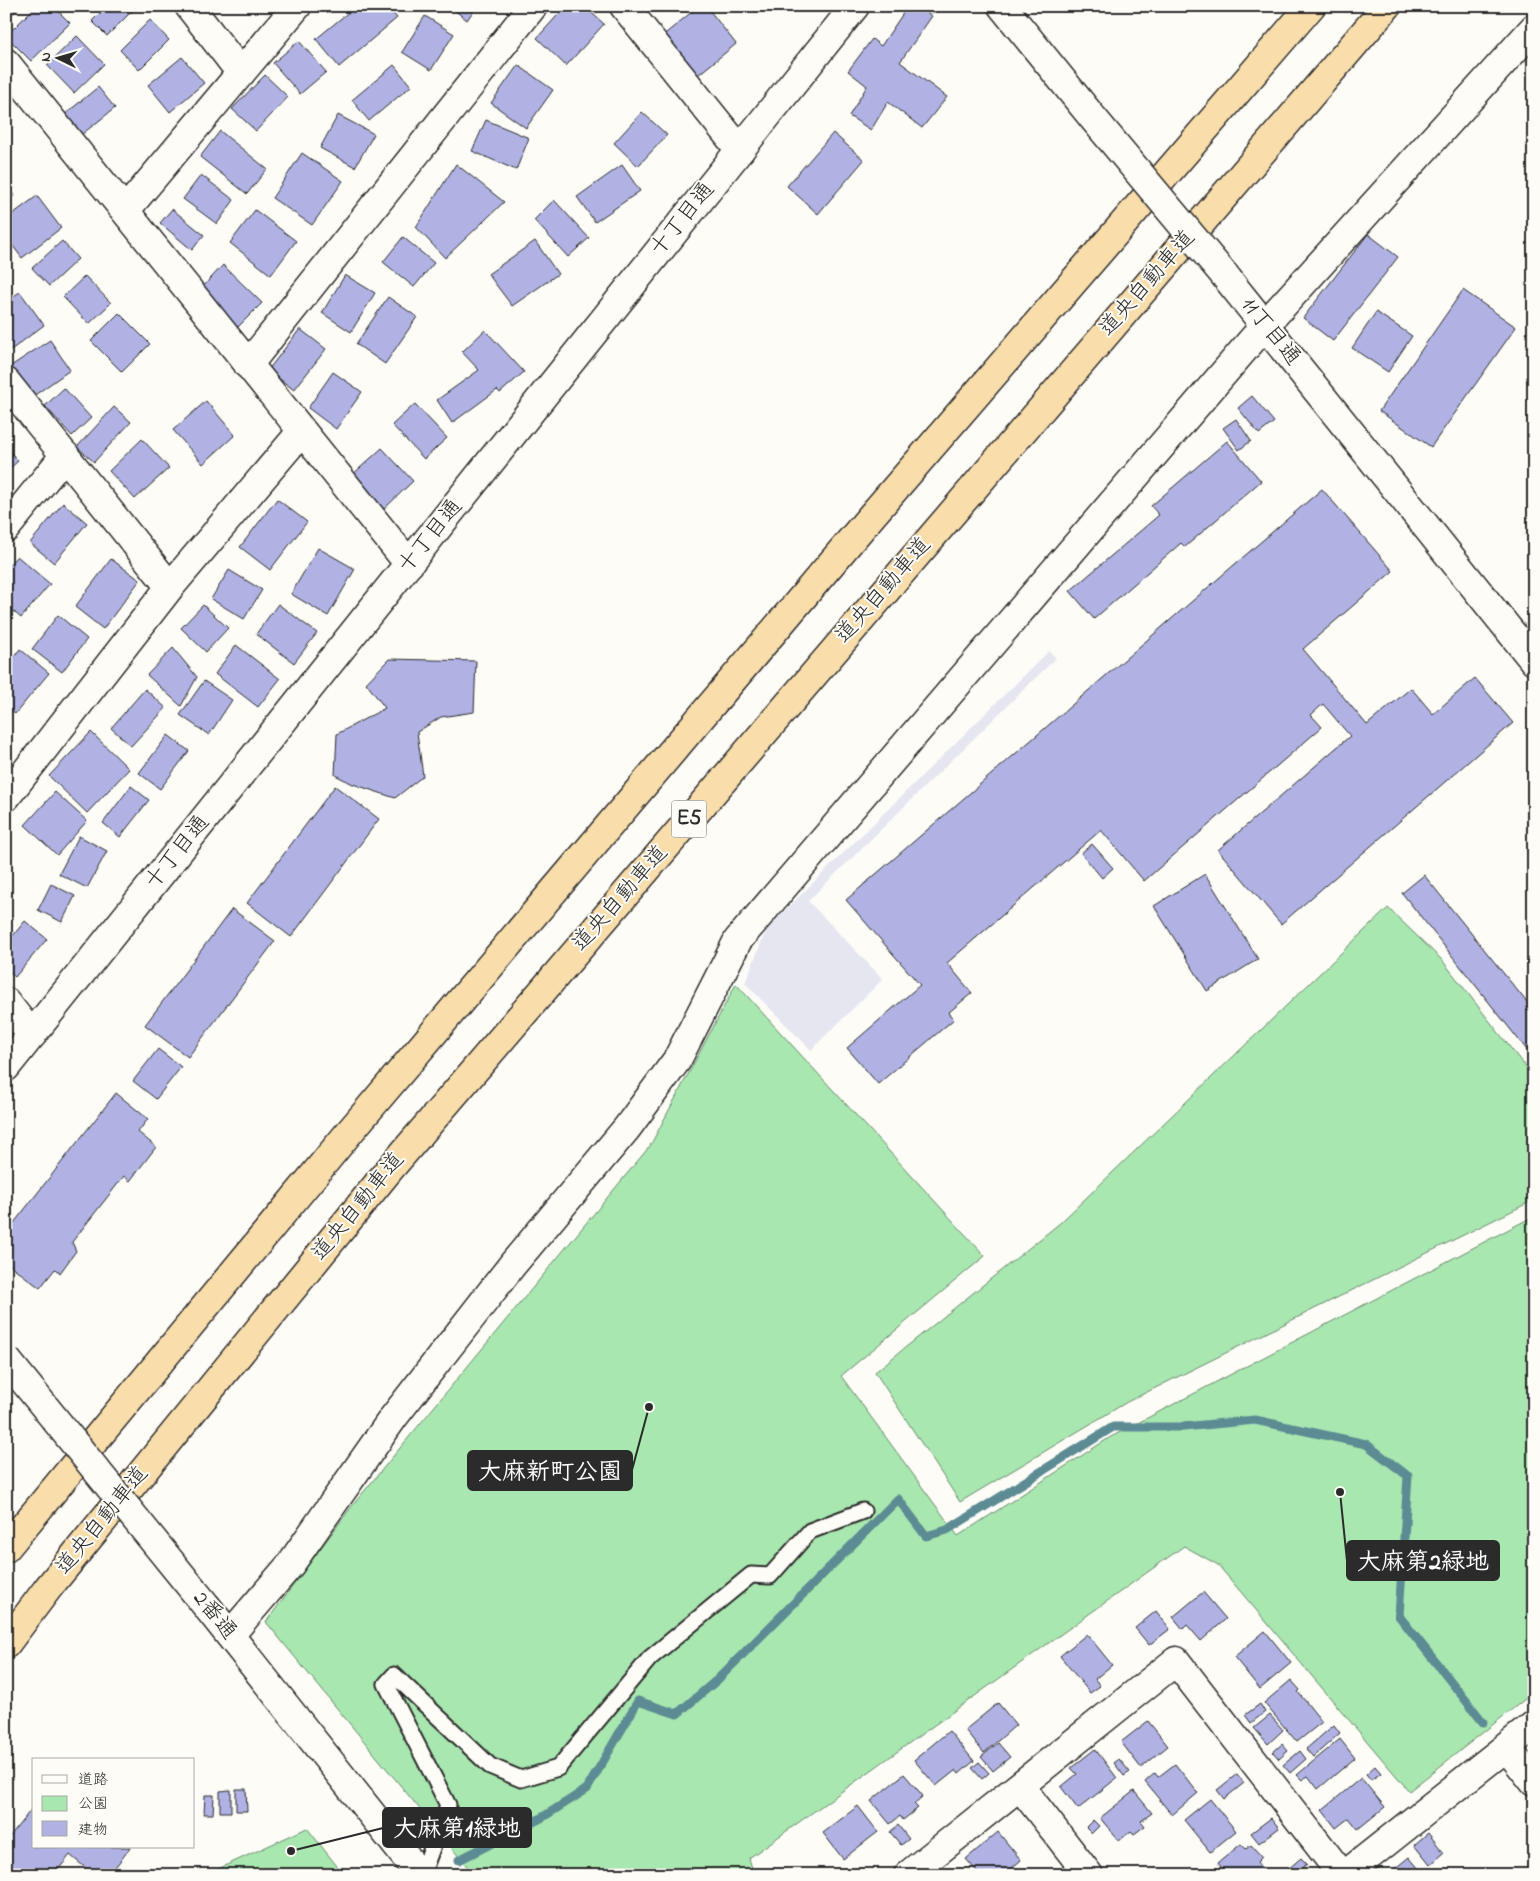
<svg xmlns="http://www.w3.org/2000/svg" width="1540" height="1881" viewBox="0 0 1540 1881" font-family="'Indie Flower','Klee One',sans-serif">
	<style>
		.built { fill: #e6e6f1 }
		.green { fill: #a8e7af; stroke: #6a896d }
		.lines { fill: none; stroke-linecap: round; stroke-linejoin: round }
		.stream { stroke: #5c8b94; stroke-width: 9 }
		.building { fill: #afb2e3; stroke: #2b2b2b }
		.service-casing { stroke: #2b2b2b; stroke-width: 19 }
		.minor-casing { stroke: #2b2b2b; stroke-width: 31 }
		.tertiary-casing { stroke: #2b2b2b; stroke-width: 31 }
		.secondary-casing { stroke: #2b2b2b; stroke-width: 31 }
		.motorway-casing { stroke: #2b2b2b; stroke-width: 31 }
		.service { stroke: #fdfcf7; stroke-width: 15 }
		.minor { stroke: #fdfcf7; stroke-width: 28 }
		.tertiary { stroke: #fdfcf7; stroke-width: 28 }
		.secondary { stroke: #fdfcf7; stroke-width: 28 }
		.motorway { stroke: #f9ddab; stroke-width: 28 }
		.tertiary-bridge-casing { stroke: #2b2b2b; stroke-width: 31; stroke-linecap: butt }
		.secondary-bridge-casing { stroke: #2b2b2b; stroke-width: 31; stroke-linecap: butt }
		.tertiary-bridge { stroke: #fdfcf7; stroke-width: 28 }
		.secondary-bridge { stroke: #fdfcf7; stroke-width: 28 }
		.labels { text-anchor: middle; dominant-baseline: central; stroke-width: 4; stroke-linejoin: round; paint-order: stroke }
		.shield { fill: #fdfcf7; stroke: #6a6a68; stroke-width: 1 }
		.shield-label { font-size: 21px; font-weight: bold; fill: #2b2b2b }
		.street-label { font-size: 22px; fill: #2b2b2b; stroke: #fdfcf7 }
		.leader { fill: none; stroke: #2b2b2b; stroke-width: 2 }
		.callout-dot { fill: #2b2b2b; stroke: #fdfcf7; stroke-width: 2 }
		.callout { fill: #2b2b2b; stroke: #2b2b2b; stroke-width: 2 }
		.callout-label { font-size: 24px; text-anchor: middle; font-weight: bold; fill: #fff }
	</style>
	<rect width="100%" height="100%" fill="#fdfcf7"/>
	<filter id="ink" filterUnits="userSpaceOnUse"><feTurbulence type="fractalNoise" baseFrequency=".02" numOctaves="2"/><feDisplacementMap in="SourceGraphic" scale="10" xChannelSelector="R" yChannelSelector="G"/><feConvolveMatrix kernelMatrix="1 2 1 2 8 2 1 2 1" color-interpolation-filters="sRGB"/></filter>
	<g filter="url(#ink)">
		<path class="built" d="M1049,651l7,7 -248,243 75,78 -72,71 -66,-67 22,-55z"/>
		<path class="green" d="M1388,908l54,52 92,118v122l-407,202 -167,100 -85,-130 185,-149z
			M736,984l249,272 -144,120 117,160 151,-98 425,-222v476l-125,99 -191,-226 -34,-19 -435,312 5,17h-280l-208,-253 86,-116 298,-360z
			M307,1828l37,47h-139z"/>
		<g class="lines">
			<path class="stream" d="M459,1860l84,-43 44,-28 51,-88 39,13 40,-34 181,-181 28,37 21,-6 166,-103h70l72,-7 111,24 42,32 -9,140 84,106"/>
		</g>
		<path class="building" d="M6,6h15l-15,14z
			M36,6h17l17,17 -39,38 -25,-25z
			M107,6h30l-30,30 -15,-15z
			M356,6h31l10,12 -58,49 -23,-28z
			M449,6h28l-10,14z
			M566,6h18l20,18 -38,42 -29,-28z
			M699,6h7l30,38 -43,35 -33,-41z
			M908,6h9l15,10 -32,46 47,35 -25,31 -34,-26 -17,28 -22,-14 18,-30 -19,-15 24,-32 9,7z
			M425,16l29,18 -23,36 -29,-18z
			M150,20l19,20 -30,30 -19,-20z
			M77,36l27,28 -30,29 -27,-28z
			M299,41l27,31 -26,22 -27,-31z
			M182,57l22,26 -34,29 -22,-27z
			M394,65l17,21 -42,35 -17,-21z
			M518,65l35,25 -27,38 -35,-25z
			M265,75l23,22 -32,34 -24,-22z
			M98,87l17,21 -34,27 -17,-20z
			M642,112l25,23 -29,31 -24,-23z
			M338,115l36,19 -19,33 -35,-19z
			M486,120l43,18 -13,32 -44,-19z
			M220,131l47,38 -20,25 -47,-37z
			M833,133l31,27 -46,54 -31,-28z
			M302,153l41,28 -31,44 -40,-27z
			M456,164l48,38 -59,56 -29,-31z
			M622,165l18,26 -45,31 -18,-25z
			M201,175l33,25 -17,24 -34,-25z
			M6,181l8,15 -8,4z
			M37,196l24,32 -39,30 -16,-21v-18z
			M554,200l35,38 -21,19 -34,-37z
			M172,209l32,26 -12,15 -32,-27z
			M255,210l41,31 -25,34 -41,-32z
			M1368,234l30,23 -65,84 -30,-23z
			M403,237l31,26 -20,24 -31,-25z
			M62,241l16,18 -29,27 -17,-18z
			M535,241l23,33 -46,32 -24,-32z
			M223,265l39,38 -24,24 -38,-37z
			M345,275l30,18 -24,39 -29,-19z
			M85,276l26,27 -22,21 -26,-27z
			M1463,290l53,37 -85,120 -52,-36z
			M20,292l24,33 -33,25 -5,-7v-42z
			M388,297l29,20 -32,47 -29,-20z
			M1376,312l36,24 -24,36 -36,-24z
			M119,313l31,31 -28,28 -31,-31z
			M300,329l26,20 -32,41 -26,-20z
			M485,330l39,42 -24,21 -3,-3 -45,33 -15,-23 42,-30 -17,-18z
			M50,340l20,30 -38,27 -21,-31z
			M333,372l29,20 -26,37 -28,-21z
			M64,388l27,30 -19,18 -27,-30z
			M1252,396l22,26 -15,12 -21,-26z
			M206,401l29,34 -32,29 -30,-34z
			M415,404l32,34 -23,21 -32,-34z
			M114,407l17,15 -37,40 -17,-15z
			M1236,419l15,22 -12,9 -16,-22z
			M142,439l27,29 -34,31 -26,-28z
			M1227,441l34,40 -76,66 -4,-4 -87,76 -24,-28 89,-76 -8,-9z
			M6,447l12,14 -12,11z
			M382,448l31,33 -31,30 -32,-34z
			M1322,489l71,82 -90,78 64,76 44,-37 22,26 42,-36 38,45 -232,201 -63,-74 132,-114 -27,-32 -12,11 11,12 -178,154 -43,-51 -154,133 25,30 -24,20 6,6 -76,65 -31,-36 73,-63 -74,-85z
			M277,499l30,23 -37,48 -30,-23z
			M63,503l24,20 -33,40 -24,-20z
			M318,548l37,21 -27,47 -37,-22z
			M17,556l33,28 -29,34 -15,-13v-37z
			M111,559l29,21 -37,49 -28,-22z
			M229,570l33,20 -18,29 -33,-20z
			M278,604l39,29 -23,30 -38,-29z
			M203,605l25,23 -22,24 -25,-24z
			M58,615l29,24 -25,33 -30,-23z
			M236,645l44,34 -22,28 -43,-33z
			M173,648l24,29 -16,29 -34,-31z
			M20,649l29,24 -34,41 -9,-8v-40z
			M389,659l87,2 -2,51 -33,5 -24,15 6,44 -28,22 -42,-14 -18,-9 2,-41 48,-26 -19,-25z
			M204,681l28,19 -23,35 -29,-20z
			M145,689l21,19 -35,38 -20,-18z
			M91,732l38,37 -42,44 -38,-37z
			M168,735l21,16 -29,38 -21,-16z
			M131,786l18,14 -29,37 -17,-14z
			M335,786l44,33 -88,118 -44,-34z
			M55,792l32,29 -30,34 -32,-30z
			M79,836l28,15 -20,37 -28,-14z
			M1092,844l21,24 -11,10 -21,-25z
			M1205,874l53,85 -51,32 -53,-85z
			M1424,875l110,136v48l-132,-166z
			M51,884l24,12 -13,26 -24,-12z
			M232,909l43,32 -87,116 -43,-32z
			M25,921l22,18 -32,38 -9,-8v-25z
			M158,1049l23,18 -25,32 -23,-18z
			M116,1093l32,26 -10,13 18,15 -26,34 -6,-5 -52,66 4,9 -16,22 -5,-4 -15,19 -34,-26v-29z
			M1203,1592l23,27 -25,22 -14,-16 -4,4 -10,-12z
			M1156,1611l14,18 -21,16 -14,-17z
			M1265,1631l26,32 -31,26 -26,-32z
			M1087,1634l25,31 -17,14 5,7 -10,7 -30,-37z
			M1291,1680l9,10 -2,2 24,30 -25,20 -33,-39z
			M998,1703l18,22 -32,28 -19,-23z
			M1260,1704l5,8 -14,11 -6,-8z
			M1270,1715l13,15 -15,14 -14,-16z
			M1148,1721l20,25 -27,22 -20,-26z
			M1334,1725l6,8 -27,24 -7,-8z
			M949,1731l25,30 -15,13 -3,-4 -20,16 -22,-26z
			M1340,1739l15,19 -37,31 -10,-13 -6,4 -5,-5z
			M998,1743l12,14 -17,14 -12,-14z
			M1282,1744l6,7 -9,8 -6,-7z
			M1095,1749l22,29 -39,31 -17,-22 16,-13 -6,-6z
			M1300,1751l6,8 -16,14 -7,-8z
			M1119,1759l11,13 -6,4 -10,-13z
			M979,1762l10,11 -7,6 -10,-11z
			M1175,1764l23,29 -26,22 -27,-33 10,-9 3,4z
			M1375,1766l6,7 -10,7 -5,-6z
			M904,1774l19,22 -9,8 4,4 -15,12 -3,-4 -10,8 -19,-23z
			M1237,1774l7,9 -20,16 -7,-9z
			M1361,1778l24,29 -27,22 -9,-11 -13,10 -14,-18z
			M236,1789h10l1,22h-11z
			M231,1790v22h-11v-21z
			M1134,1791l18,22 -11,8 4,5 -11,8 -3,-3 -12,10 -19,-23z
			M205,1795h9l-1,19h-9z
			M1210,1799l26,32 -26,21 -26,-32z
			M34,1806v41h97l-22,28h-15l-24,-20 -16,20h-48v-34z
			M858,1806l20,26 -35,27 -20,-26z
			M1271,1818l8,10 -20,15 -8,-10z
			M1093,1820l6,6 -7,7 -6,-6z
			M898,1825l11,14 -8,6 -11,-13z
			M998,1832l23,28 -17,15h-24l-14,-16z
			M1428,1833l16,20 -14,12 -16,-20z
			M1241,1844l5,5 5,-4 11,12 -5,5 10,13h-40l-9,-12z
			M1409,1857l15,18h-37z
			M1301,1858l6,6 -14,11 -5,-6z"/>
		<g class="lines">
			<defs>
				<path id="service" d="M422,1875l26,-70 -62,-121 8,-9 96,91 31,13 37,-11 92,-110 101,-83 19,1 40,-45 53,-20"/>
				<path id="minor" d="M189,6l52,67
					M624,6l116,144
					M6,63l403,501
					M125,211l172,-205
					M248,365l285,-359
					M6,382l164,205
					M6,528l59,-73
					M6,797l164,-210 132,-156
					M6,1002l26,33
					M230,1635l60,-70 103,-147 120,-154 114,-136 50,-68 61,-120 527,-615 269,-297
					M1506,1747l28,35
					M1020,1786l69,89
					M908,1875l268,-214 166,214
					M1345,1875l189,-150"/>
				<path id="tertiary" d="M1002,6l91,112
					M1226,277l308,384
					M6,1067l849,-1061"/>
				<path id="secondary" d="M208,1608l212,267"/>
				<path id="motorway" d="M6,1548l341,-413 521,-615 443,-514
					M6,1644l42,-56 341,-418 998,-1164"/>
			</defs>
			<use href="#service" class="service-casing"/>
			<use href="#minor" class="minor-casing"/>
			<use href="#tertiary" class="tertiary-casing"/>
			<use href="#secondary" class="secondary-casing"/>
			<use href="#motorway" class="motorway-casing"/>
			<use href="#service" class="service"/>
			<use href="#minor" class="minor"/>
			<use href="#tertiary" class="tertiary"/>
			<use href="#secondary" class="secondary"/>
			<use href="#motorway" class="motorway"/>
			<defs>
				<path id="tertiary-bridge" d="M1093,118l133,159"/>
				<path id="secondary-bridge" d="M6,1359l202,249"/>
			</defs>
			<use href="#tertiary-bridge" class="tertiary-bridge-casing"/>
			<use href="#secondary-bridge" class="secondary-bridge-casing"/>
			<use href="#tertiary-bridge" class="tertiary-bridge"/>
			<use href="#secondary-bridge" class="secondary-bridge"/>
		</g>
	</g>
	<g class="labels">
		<rect class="shield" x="671.5" y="800.5" width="35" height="37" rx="4"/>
		<g class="shield-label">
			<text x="689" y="819">E5</text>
		</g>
		<g class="street-label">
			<text transform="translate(683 220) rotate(-51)">十丁目通</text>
			<text transform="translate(1148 284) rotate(-49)">道央自動車道</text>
			<text transform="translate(1270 332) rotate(51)">11丁目通</text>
			<text transform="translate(431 537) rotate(-51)">十丁目通</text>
			<text transform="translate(884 591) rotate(-49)">道央自動車道</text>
			<text transform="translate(178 853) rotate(-51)">十丁目通</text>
			<text transform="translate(621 899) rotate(-49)">道央自動車道</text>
			<text transform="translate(359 1207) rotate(-51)">道央自動車道</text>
			<text transform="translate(103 1521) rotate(-51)">道央自動車道</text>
			<text transform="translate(214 1616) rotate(51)">2番通</text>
		</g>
	</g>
	<path class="leader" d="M649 1407L632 1470M1340 1492L1347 1561M291 1851L383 1828"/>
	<g class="callout-dot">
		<circle cx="649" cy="1407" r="5"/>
		<circle cx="1340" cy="1492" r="5"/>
		<circle cx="291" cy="1851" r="5"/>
	</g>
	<g class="callout">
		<rect x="468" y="1451" width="164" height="39" rx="5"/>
		<rect x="1347" y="1541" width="152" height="39" rx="5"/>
		<rect x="383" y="1808" width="148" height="39" rx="5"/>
	</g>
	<g class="callout-label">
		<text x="550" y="1479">大麻新町公園</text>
		<text x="1423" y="1569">大麻第2緑地</text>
		<text x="457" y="1836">大麻第1緑地</text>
	</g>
	<rect width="1540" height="1881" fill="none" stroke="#fdfcf7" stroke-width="25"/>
	<rect x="12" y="12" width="1515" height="1856" fill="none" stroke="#2b2b2b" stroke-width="2" filter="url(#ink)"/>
	<rect x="32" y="1758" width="162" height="90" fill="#fdfcf7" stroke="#a9a8a5"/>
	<rect x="42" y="1775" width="25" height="8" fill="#fdfcf7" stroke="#a9a8a5"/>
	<text x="78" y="1784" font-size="15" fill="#2b2b2b">道路</text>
	<rect x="42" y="1796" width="25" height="15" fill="#a8e7af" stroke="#a9a8a5"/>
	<text x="78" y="1808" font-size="15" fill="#2b2b2b">公園</text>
	<rect x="42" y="1821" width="25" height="15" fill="#afb2e3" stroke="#a9a8a5"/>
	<text x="78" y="1834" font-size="15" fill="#2b2b2b">建物</text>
	<g transform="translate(58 58) rotate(275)" stroke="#fdfcf7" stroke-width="4" paint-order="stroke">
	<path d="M0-4L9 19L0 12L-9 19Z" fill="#2b2b2b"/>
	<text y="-8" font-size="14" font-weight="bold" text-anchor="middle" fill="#2b2b2b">N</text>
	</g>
</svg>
